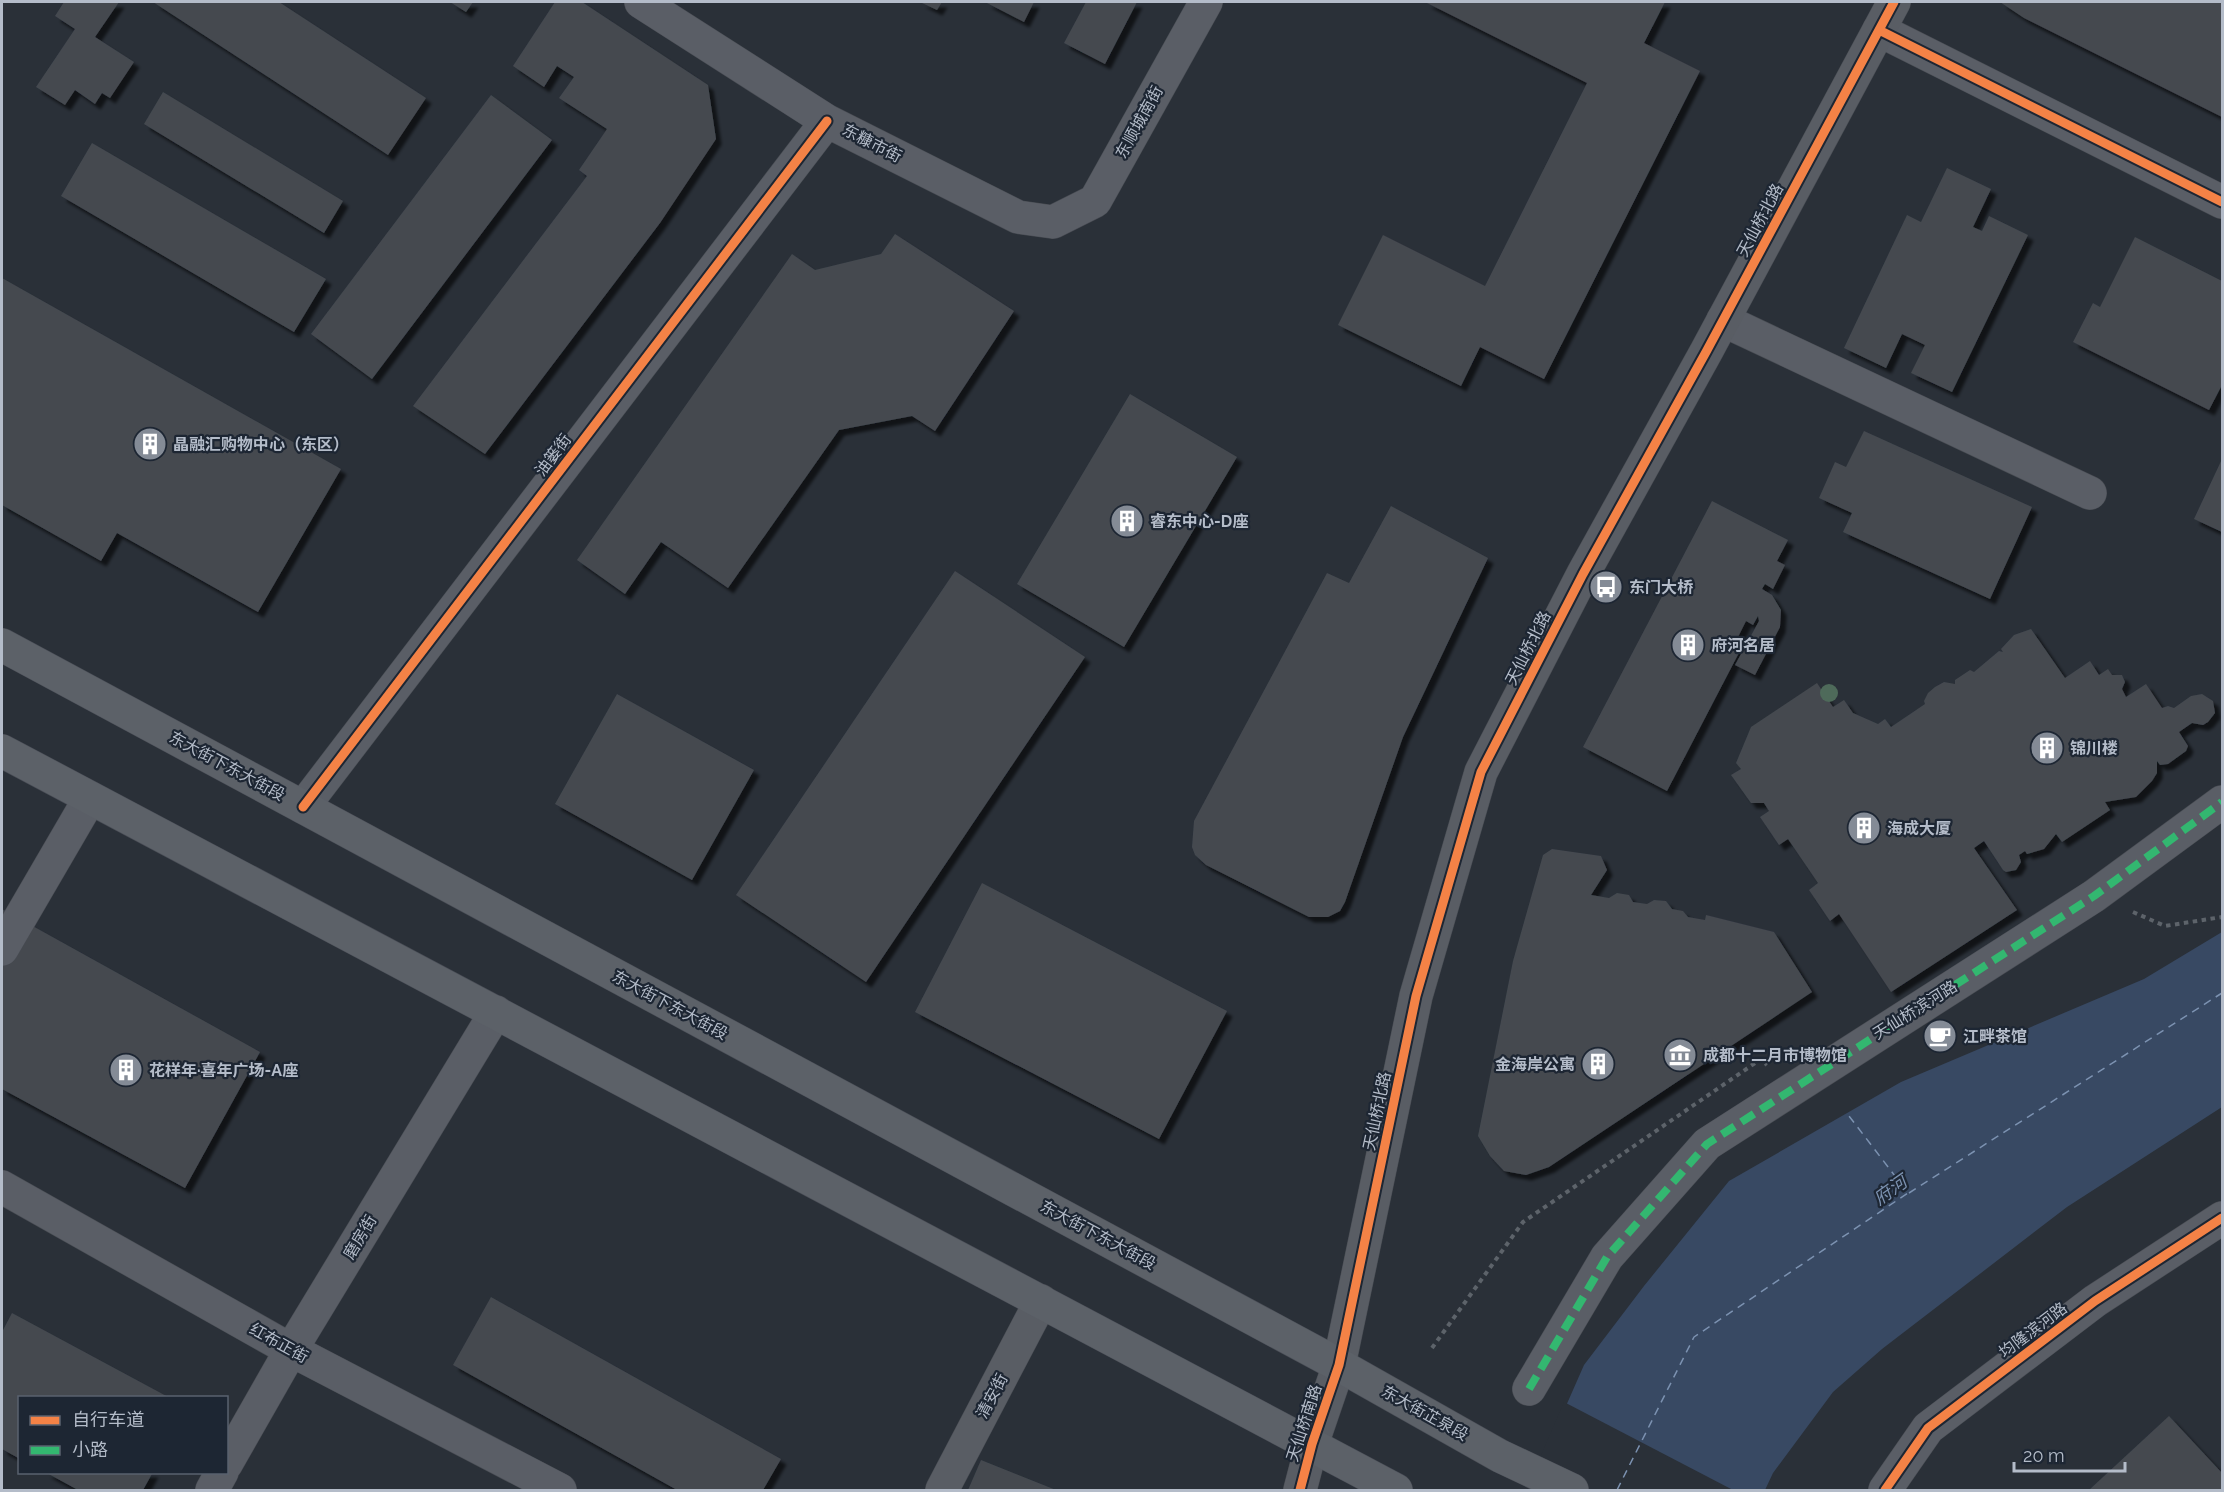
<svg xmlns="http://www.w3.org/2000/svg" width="2224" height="1492" viewBox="0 0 2224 1492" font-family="Raleway,'Noto Sans SC',sans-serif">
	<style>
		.water { fill: #384963 }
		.pier { fill: #2a3038 }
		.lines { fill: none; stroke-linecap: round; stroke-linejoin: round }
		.ferry { stroke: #7c92b1; stroke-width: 1.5; stroke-dasharray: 8 6; stroke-linecap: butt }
		.building { fill: #444950; filter: url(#shadow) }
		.street-casing { stroke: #484c53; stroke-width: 34 }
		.secondary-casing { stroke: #484c53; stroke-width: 34 }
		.primary-casing { stroke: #484c55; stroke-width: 34 }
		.path { stroke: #5d636a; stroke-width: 4; stroke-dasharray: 4.5 4.5; stroke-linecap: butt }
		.street { stroke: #5a5e66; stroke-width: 33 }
		.secondary { stroke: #595d64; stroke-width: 33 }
		.primary { stroke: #5c6168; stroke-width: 33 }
		.quiet { stroke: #33b770; stroke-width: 8; stroke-dasharray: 15 8; stroke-linecap: butt }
		.cycleway-casing { stroke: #1d2633; stroke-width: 13 }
		.cycleway { stroke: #f48246; stroke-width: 9 }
		.tree { fill: #4e6a5a }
		.labels { text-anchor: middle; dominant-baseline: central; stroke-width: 4.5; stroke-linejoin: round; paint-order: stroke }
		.street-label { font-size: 16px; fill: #b4bcc9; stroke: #1d2633 }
		.poi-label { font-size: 16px; font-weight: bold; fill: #b4bcc9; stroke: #1d2633; text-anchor: start }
		.water-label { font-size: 18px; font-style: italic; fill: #7c92b1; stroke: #1d2633 }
	</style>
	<defs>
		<filter id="shadow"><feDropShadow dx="5.5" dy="5.5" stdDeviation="1.5" flood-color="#0009"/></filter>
	</defs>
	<rect width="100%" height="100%" fill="#2a3038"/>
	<path class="water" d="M2222,932v175l-155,100 -185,142 -49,43 -60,81 -8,17h-236l55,-125 60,-79 85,-105 172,-99 243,-103z"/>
	<path class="pier" d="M1564,1402l169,88h-207z"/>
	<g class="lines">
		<path class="ferry" d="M1909,1193l313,-200
			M1617,1490l77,-153 214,-144 -59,-77"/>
	</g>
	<path class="building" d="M64,2h55l-24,35 39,25 -24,36 -8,-5 -7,11 -20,-14 -10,15 -29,-18 39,-58 -20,-13z
		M153,2h126l147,96 -38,57z
		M450,2h23l-7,10z
		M555,2h27l126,83 8,54 -56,84 -175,231 -72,-48 174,-230 -8,-6 28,-41 -48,-31 15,-21 -17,-11 -13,21 -31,-21z
		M920,2h22l-5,8z
		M985,2h49l-10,20z
		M1086,2h51l-32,62 -41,-21z
		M1425,2h240l-21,41 56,28 -156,308 -64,-32 -19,39 -123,-61 45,-90 102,51 102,-203z
		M2000,2h222v115l-198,-99z
		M163,92l180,109 -19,32 -180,-109z
		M491,95l61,45 -180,239 -61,-45z
		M92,143l234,136 -32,53 -233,-136z
		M1947,168l44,21 -18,38 9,4 7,-15 39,19 -76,157 -41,-19 14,-28 -23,-11 -16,34 -42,-20 63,-133 14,7z
		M895,234l119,77 -79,120 -23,-15 -73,14 -111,158 -67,-46 -36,52 -48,-34 215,-306 23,16 66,-16z
		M2135,237l87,44v104l-13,25 -136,-68 20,-39 7,4z
		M2,278l339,191 -83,143 -141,-79 -16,28 -99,-56z
		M1130,394l107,63 -113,190 -107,-63z
		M1864,431l168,76 -42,92 -147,-67 9,-19 -33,-15 16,-36 11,5z
		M2222,459v73l-28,-13z
		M1712,501l76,39 -11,21 8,4 -12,24 -8,-5 -3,5 10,6 9,15 -1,17 -25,48 -20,-10 24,-44 -1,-5 -5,9 -7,-4 -11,22 7,4 -75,144 -84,-44z
		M1391,506l97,52 -85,179 -58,165 -5,9 -12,6h-19l-103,-52 -11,-10 -3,-8 2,-26 133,-248 22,10z
		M955,571l130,86 -219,325 -130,-87z
		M2031,629l34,49 25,-17 9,14 9,-6 4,6h10l3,7 -3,7 4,8 20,-13 16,24 6,-2 6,2 17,-12 11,-2 11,7 2,12 -7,9 -5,3 -11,-2 -13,9 9,14 -2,5 -18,13 -8,1 -3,-4v12l-5,8 -16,16 -31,5 5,8 -48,32 -6,-8 -12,15 -17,5 -2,-3 -6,4 2,7 -5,8 -10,2 -3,-2 -19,-29 -10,7 43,62 -126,82 -52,-78 -9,7 -21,-31 9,-7 -30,-44 -9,6 -19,-28 9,-6 -5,-8h-13l-20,-28 10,-6 -5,-6 15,-36 66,-44 16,24 11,-7 9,13 25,11 7,-5 6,8 34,-23 -1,-3 4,-8 7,-6 9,-5 11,2v-4l15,-10 4,2 25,-21 4,1 -2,-3 13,-14z
		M617,694l137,76 -62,110 -137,-76z
		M1552,849l49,7 6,14 -16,25 18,3 8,-5 12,2 4,7 14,2 7,-4 12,1 6,8 11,2 5,6 17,3 1,-5 68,17 38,60 -263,175 -23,8 -22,-4 -14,-15 -12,-20 35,-175 30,-106z
		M982,883l245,128 -68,128 -244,-127z
		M2,909l258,143 -75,136 -183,-99z
		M491,1297l290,162 -18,31h-86l-224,-125z
		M12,1313l158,85h-150v61l-18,-10v-117z
		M2169,1416l53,57v17h-133z
		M981,1460l75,30h-88z
		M45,1472h108l-10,18h-65z"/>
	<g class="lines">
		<defs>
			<path id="street" d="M641,2l186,119 191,96 35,5 42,-21 111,-199
				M1879,30l343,172
				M1723,320l367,173
				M303,807l524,-686
				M2,949l88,-151
				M2,1187l289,163 269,140
				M1529,1389l78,-132 100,-113 387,-248 128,-94
				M226,1464l65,-114 205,-338
				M212,1490l10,-18
				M1885,1490l43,-62 167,-127 127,-83"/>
			<path id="secondary" d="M942,1490l99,-189
				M1300,1490l12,-46 27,-79 77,-369 65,-224 102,-198 123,-222 188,-350"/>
			<path id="primary" d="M2,645l1337,720 161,91 72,34
				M2,751l1394,739"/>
		</defs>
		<use href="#street" class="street-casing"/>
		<use href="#secondary" class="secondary-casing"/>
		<use href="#primary" class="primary-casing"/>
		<path class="path" d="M2133,912l32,14 57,-9
			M1432,1348l91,-126 238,-163 6,6"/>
		<use href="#street" class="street"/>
		<use href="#secondary" class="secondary"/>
		<use href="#primary" class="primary"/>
		<path class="quiet" d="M1529,1389l78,-132 100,-113 387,-248 128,-94"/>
		<defs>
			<path id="cycleway" d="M1879,30l343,172
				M303,807l524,-686
				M1300,1490l12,-46 27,-79 77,-369 65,-224 102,-198 123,-222 188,-350
				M1885,1490l43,-62 167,-127 127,-83"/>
		</defs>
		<use href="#cycleway" class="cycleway-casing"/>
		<use href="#cycleway" class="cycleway"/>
	</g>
	<circle class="tree" cx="1829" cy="693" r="9"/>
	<defs>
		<symbol id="building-disc" viewBox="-11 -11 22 22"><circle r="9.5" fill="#848b96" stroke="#1d2633"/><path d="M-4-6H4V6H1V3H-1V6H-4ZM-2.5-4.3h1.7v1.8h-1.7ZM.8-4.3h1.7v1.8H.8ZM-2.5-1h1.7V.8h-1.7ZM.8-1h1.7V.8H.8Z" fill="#fff"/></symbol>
		<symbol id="bus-disc" viewBox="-11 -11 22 22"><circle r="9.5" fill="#848b96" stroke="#1d2633"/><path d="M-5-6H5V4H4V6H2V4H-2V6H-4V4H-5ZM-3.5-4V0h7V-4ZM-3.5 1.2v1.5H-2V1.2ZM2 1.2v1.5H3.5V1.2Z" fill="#fff"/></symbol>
		<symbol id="cafe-disc" viewBox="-11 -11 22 22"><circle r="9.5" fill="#848b96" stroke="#1d2633"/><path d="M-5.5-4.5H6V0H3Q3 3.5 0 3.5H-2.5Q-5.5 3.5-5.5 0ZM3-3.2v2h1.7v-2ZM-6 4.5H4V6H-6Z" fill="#fff"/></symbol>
		<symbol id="museum-disc" viewBox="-11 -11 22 22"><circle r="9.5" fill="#848b96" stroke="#1d2633"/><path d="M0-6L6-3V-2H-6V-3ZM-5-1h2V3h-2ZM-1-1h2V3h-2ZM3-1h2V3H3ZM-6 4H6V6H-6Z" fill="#fff"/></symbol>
	</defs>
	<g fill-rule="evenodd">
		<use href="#building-disc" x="131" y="425" width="38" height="38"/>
		<use href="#building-disc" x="1108" y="502" width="38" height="38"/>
		<use href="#bus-disc" x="1587" y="568" width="38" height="38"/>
		<use href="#building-disc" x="1669" y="626" width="38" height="38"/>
		<use href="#building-disc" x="2028" y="729" width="38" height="38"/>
		<use href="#building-disc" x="1845" y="809" width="38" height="38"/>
		<use href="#cafe-disc" x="1921" y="1017" width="38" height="38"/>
		<use href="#museum-disc" x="1661" y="1036" width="38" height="38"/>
		<use href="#building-disc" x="1579" y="1045" width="38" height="38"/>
		<use href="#building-disc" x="107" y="1051" width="38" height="38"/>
	</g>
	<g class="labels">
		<g class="street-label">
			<text transform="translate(1139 122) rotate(-61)">东顺城南街</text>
			<text transform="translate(872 143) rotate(27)">东糠市街</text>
			<text transform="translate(1760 220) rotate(-62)">天仙桥北路</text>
			<text transform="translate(553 455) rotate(-53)">油篓街</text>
			<text transform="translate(1528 648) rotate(-63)">天仙桥北路</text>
			<text transform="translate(227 766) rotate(28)">东大街下东大街段</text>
			<text transform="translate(670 1005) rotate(28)">东大街下东大街段</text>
			<text transform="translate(1915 1010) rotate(-32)">天仙桥滨河路</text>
			<text transform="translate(1377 1111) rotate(-78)">天仙桥北路</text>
			<text transform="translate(1098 1235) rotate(28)">东大街下东大街段</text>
			<text transform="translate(360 1237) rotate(-59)">磨房街</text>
			<text transform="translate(2033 1330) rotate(-37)">均隆滨河路</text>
			<text transform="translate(279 1343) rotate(29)">红布正街</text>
			<text transform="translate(992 1396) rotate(-62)">清安街</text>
			<text transform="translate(1425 1413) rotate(29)">东大街芷泉段</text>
			<text transform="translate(1304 1423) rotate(-72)">天仙桥南路</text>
		</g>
		<g class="poi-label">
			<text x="173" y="444">晶融汇购物中心（东区）</text>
			<text x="1150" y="521">睿东中心-D座</text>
			<text x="1629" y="587">东门大桥</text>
			<text x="1711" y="645">府河名居</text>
			<text x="2070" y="748">锦川楼</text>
			<text x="1887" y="828">海成大厦</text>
			<text x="1963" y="1036">江畔茶馆</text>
			<text x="1703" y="1055">成都十二月市博物馆</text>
			<text x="1575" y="1064" text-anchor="end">金海岸公寓</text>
			<text x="149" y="1070">花样年·喜年广场-A座</text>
		</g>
		<g class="water-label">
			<text transform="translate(1890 1190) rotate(-35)">府河</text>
		</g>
	</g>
	<rect width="2224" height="1492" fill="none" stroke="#b4bcc9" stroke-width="6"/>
	<rect x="18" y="1396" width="210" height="78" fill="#1d2633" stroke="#59626f" stroke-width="1.5"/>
	<rect x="30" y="1416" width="30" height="9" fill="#f48246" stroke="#59626f" stroke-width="1.5"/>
	<text x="72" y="1426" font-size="18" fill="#b4bcc9">自行车道</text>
	<rect x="30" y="1446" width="30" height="9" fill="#33b770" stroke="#59626f" stroke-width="1.5"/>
	<text x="72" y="1456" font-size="18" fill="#b4bcc9">小路</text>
	<path d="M2014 1462v9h111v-9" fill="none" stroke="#b4bcc9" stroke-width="3"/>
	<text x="2023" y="1462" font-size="18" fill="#b4bcc9" stroke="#1d2633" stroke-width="4.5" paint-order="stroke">20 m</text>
</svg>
